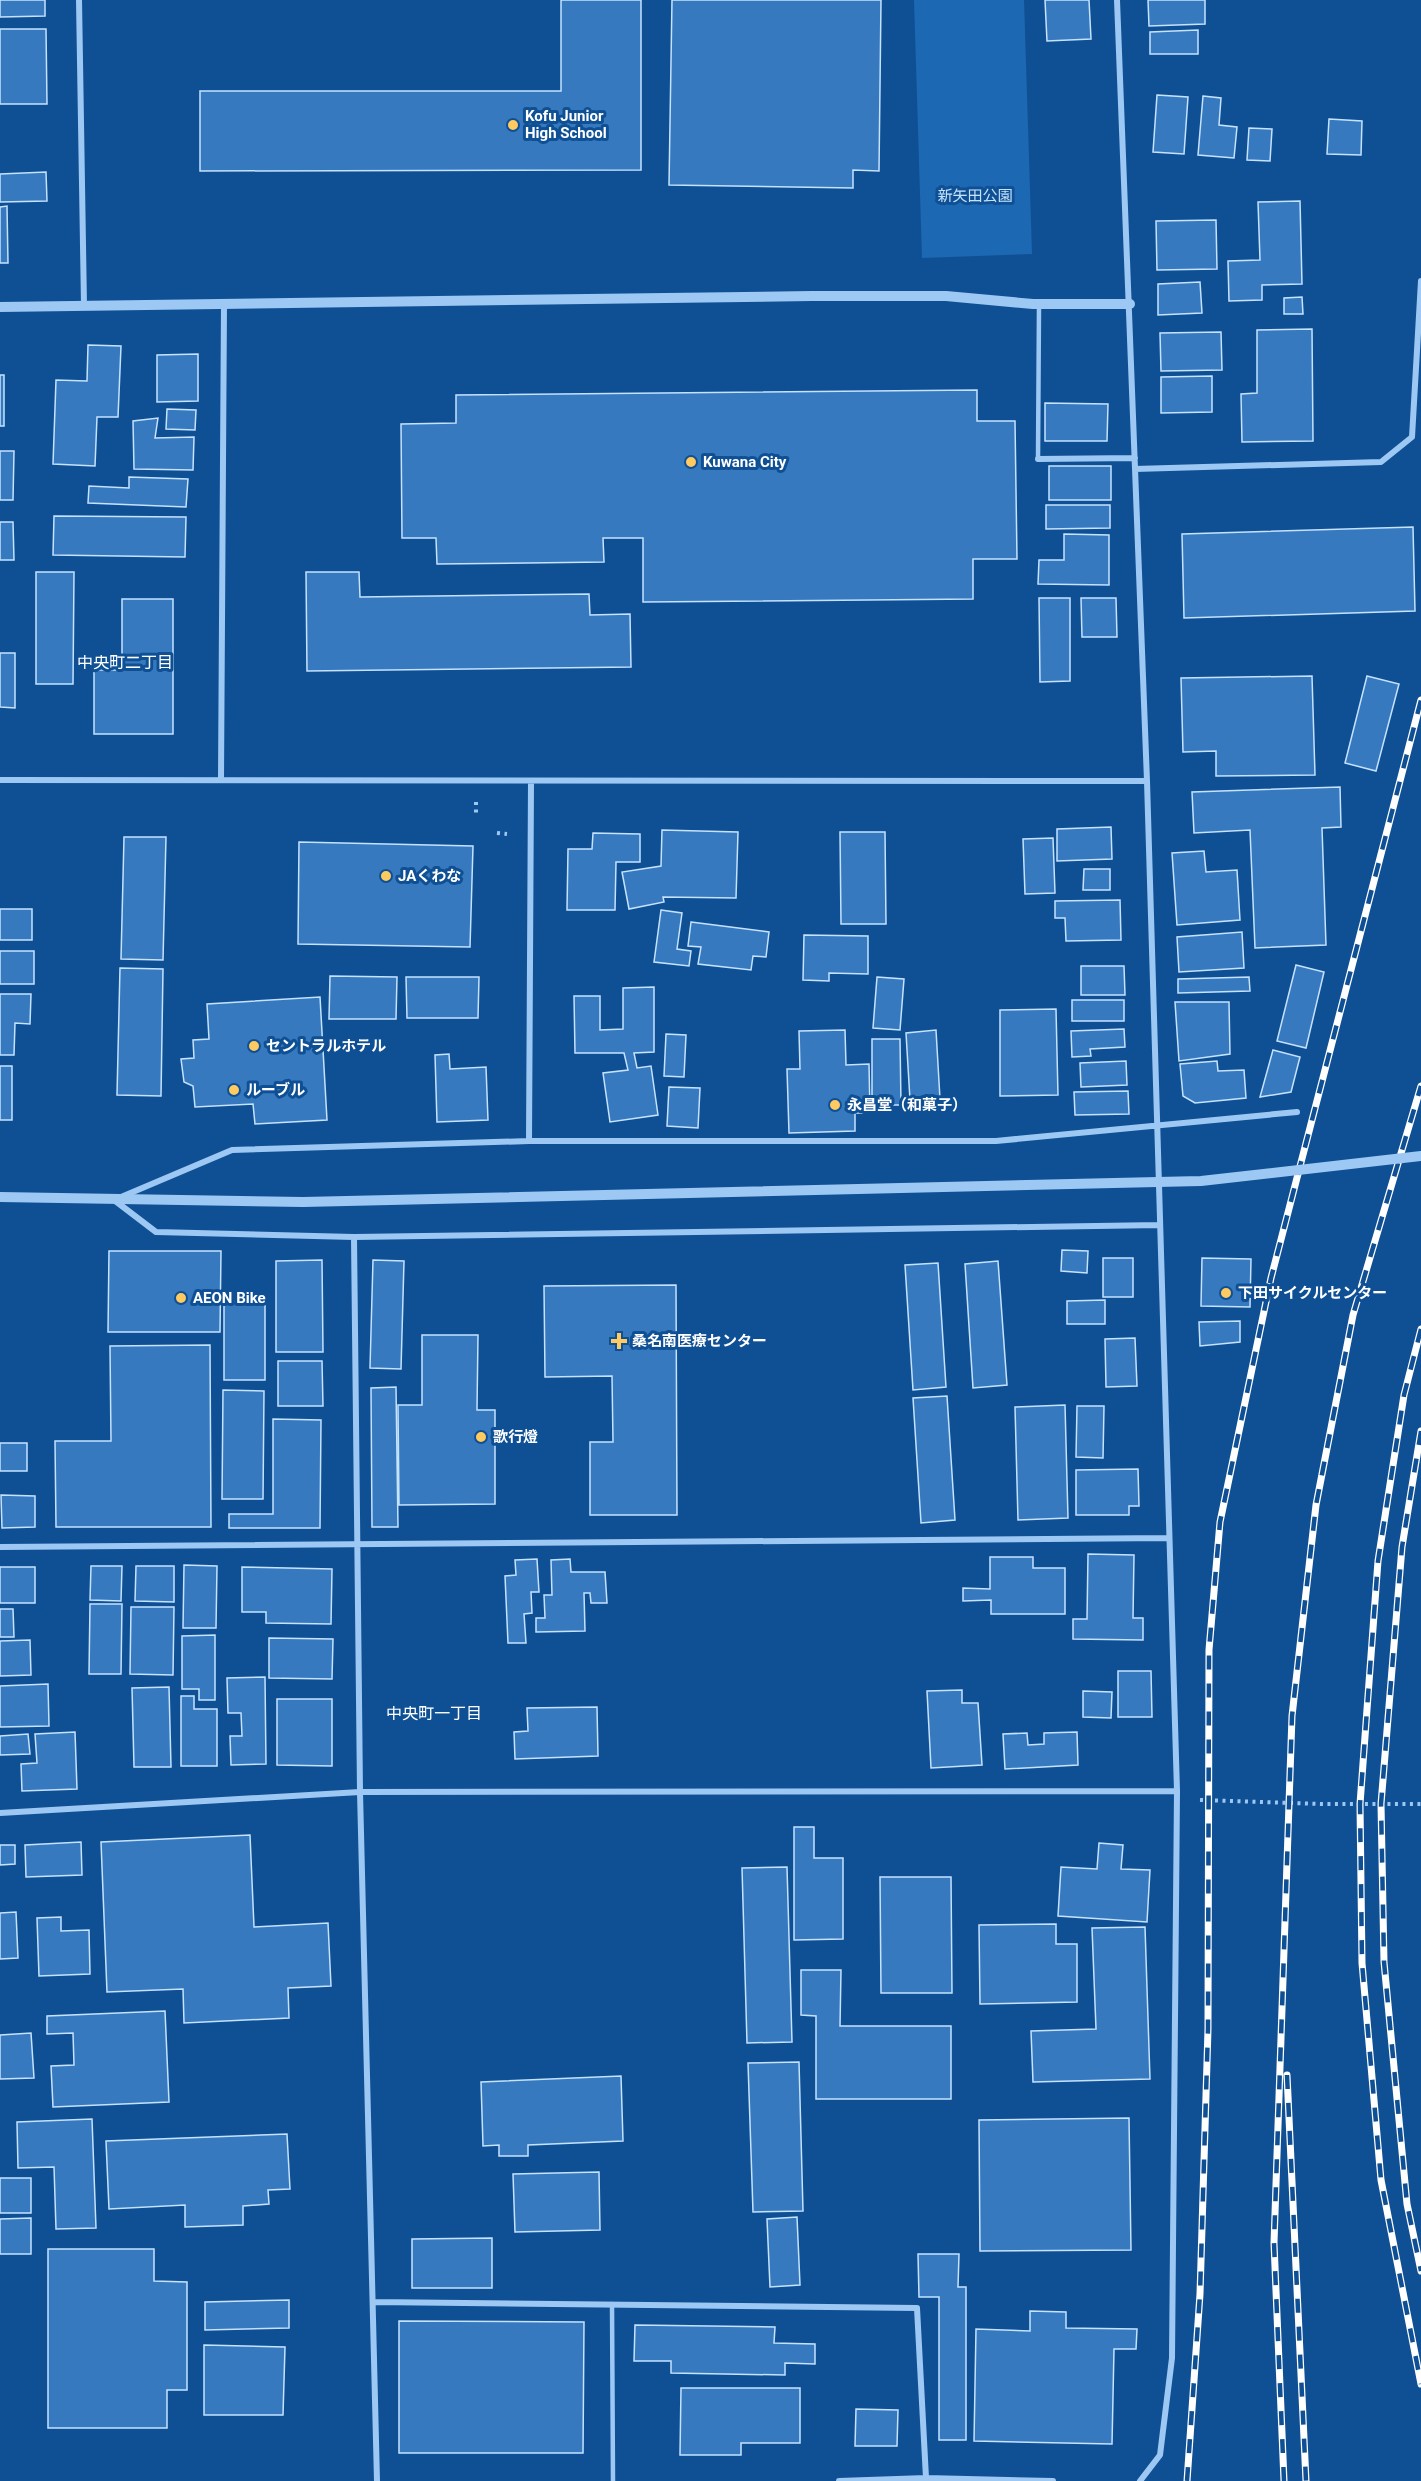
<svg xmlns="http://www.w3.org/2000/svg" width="1421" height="2481" viewBox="0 0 1421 2481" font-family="Roboto,'Noto Sans JP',sans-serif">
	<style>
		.green { fill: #1d68b3 }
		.building { fill: #3779be; stroke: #c5e2fe; stroke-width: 1.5 }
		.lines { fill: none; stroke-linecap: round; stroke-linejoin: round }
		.path { stroke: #9dc8f4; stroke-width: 4; stroke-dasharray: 3 4.5; stroke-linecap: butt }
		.service { stroke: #9dc8f4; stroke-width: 4.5 }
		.minor { stroke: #9dc8f4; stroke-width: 6 }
		.tertiary { stroke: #9dc8f4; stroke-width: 10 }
		.rail-casing { stroke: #fff; stroke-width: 7 }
		.rail { stroke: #0f5095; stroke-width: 4.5; stroke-dasharray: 14; stroke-linecap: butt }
		.tertiary-bridge { stroke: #9dc8f4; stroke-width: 10 }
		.poi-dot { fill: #ffca60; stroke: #0f5095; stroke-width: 2 }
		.labels { text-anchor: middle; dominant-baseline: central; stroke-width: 6; stroke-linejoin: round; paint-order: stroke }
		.poi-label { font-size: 15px; font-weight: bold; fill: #fff; stroke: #0f5095; text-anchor: start }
		.park-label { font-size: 15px; fill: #c5e2fe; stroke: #0f5095 }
		.neighbourhood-label { font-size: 16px; fill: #fff; stroke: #0f5095 }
	</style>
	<rect width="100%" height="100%" fill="#0f5095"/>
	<path class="green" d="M914,0h110l8,254 -110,4z"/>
	<path class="building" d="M0,0h45v16l-45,1z
		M561,0h80v170l-441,1v-80h361z
		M672,0h209l-2,171 -26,-1v18l-184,-3z
		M1045,0h44l2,39 -44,2z
		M1148,0h57v24l-56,2z
		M0,29h46l1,75h-47z
		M1198,30v24h-48v-22z
		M1157,95l31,2 -4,57 -31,-2z
		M1203,96l18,2 -2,27 18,2 -3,31 -36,-3z
		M1329,119l33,2 -1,34 -34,-1z
		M1249,128l23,1 -2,32 -23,-1z
		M46,172l1,29 -47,1v-28z
		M1300,201l2,83 -40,1v15l-33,1 -1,-40 32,-1 -2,-58z
		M7,206l1,57h-8v-56z
		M1216,220l1,49 -60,1 -1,-49z
		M1200,282l2,31 -44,2v-31z
		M1302,297l1,17h-19v-16z
		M1312,329l1,112 -71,1 -1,-48 16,-1v-63z
		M1221,332l1,38 -61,1 -1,-38z
		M88,345l33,1 -3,71h-21l-2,49 -42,-2 3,-84 31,1z
		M198,354v47l-41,1v-47z
		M0,375h4v51h-4z
		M1212,376v36l-51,1v-36z
		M977,390v31h38l2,138h-44v40l-330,3v-64h-40l1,24 -167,2 -1,-26h-34l-1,-114 55,-1v-28z
		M1045,403l63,1 -1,37h-62z
		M167,409l29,1 -1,20 -29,-1z
		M158,418l-3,20 39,-1 -1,33 -59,-1 -1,-48z
		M0,451h14l-1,49h-13z
		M1049,466h62v34h-62z
		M129,477l59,2 -2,28 -98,-4 1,-17 40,2z
		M1046,505h64v23l-64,1z
		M54,516l132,1 -1,40 -132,-2z
		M0,522h13l1,38h-14z
		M1413,527l2,84 -231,7 -2,-84z
		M1064,534l45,1v50l-71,-1 1,-24h25z
		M36,572h38l-1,112h-37z
		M306,572h53l1,25 229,-3 1,21 40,-1 1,53 -324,4z
		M1039,598h31v83l-30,1z
		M1081,598h35l1,39h-35z
		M122,599h51v135h-79v-64h28z
		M0,653h15v55l-15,-1z
		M1312,676l3,99 -99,1v-25l-33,1 -2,-74z
		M1367,676l32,8 -23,87 -31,-8z
		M1340,787l1,40 -19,1 4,117 -71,3 -5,-118 -56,3 -2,-41z
		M1111,827l1,32 -55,2v-32z
		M662,830l76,2 -2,66 -73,-1 1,5 -35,7 -7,-37 39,-6z
		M840,832h45l1,92h-45z
		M593,833l47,1v28h-24l-1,48h-48l1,-61h24z
		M124,837h42l-3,123 -42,-1z
		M1053,838l2,55 -30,1 -2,-55z
		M299,842l174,4 -3,101 -172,-3z
		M1204,851l2,21 31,-2 3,50 -63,5 -5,-72z
		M1084,869h26v21h-27z
		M1120,900l1,40 -55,1 -1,-23h-10v-17z
		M0,909h32v31h-32z
		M661,910l21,3 -5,36 14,2 -2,15 -35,-4z
		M691,922l78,10 -3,25 -13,-1 -2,14 -53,-6 3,-17 -13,-1z
		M1242,932l2,36 -65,4 -2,-35z
		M804,935l64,1v38l-39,-1v8l-26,-1z
		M0,951h34v33h-34z
		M1296,965l28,7 -18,76 -29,-7z
		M1081,966h43l1,29h-44z
		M120,968l43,1 -2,127 -44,-1z
		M330,976l67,1 -1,42h-67z
		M406,977h73l-1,41h-71z
		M877,977l27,2 -4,51 -27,-2z
		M1249,977l1,14 -72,2v-14z
		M654,987v65l-20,1 3,15 14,-2 7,49 -48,7 -7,-49 25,-3 -4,-17h-49l-1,-57h26v34l23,-1v-41z
		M0,994h31l-1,30 -15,-1 -1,32h-14z
		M320,997l7,123 -72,4 -2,-20 -58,3 -2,-21 -9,-4 -3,-23 13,-1 -1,-18 16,-1 -2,-35z
		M1072,1000h52v21h-52z
		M1175,1002h54l1,52 -51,7z
		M1056,1009l2,86 -58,1v-86z
		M1124,1029l1,18 -35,2 1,7 -19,1 -1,-26z
		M845,1030l1,35 23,-1 1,49h-15v18l-66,2 -2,-64h13l-1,-38z
		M936,1030l4,69 -30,1 -4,-67z
		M666,1034l20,1 -2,42 -20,-1z
		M872,1039h28l1,66h-29z
		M1273,1050l27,7 -9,35 -31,5z
		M449,1054l1,15 36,-2 2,53 -51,2 -2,-67z
		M1126,1061l1,24 -46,2 -1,-24z
		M1217,1061l1,10 26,-1 2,28 -51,5 -12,-7 -3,-32z
		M0,1066h12v54h-12z
		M669,1087l31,1 -2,40 -31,-2z
		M1128,1091l1,23 -54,1 -1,-23z
		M1062,1250l26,1 -1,22 -26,-2z
		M109,1251h112l-1,81h-112z
		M1103,1258h30v39h-30z
		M1202,1258l49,1 -1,48 -49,-1z
		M322,1260l1,92h-47v-91z
		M373,1260l31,1 -3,108 -31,-1z
		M998,1261l9,124 -34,3 -8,-124z
		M938,1263l8,124 -33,3 -8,-125z
		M676,1285l1,230h-87v-73h23l-1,-66 -67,1 -1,-91z
		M1105,1300v24h-38v-23z
		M224,1301l41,1v78h-41z
		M1240,1321v21l-40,4 -1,-24z
		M422,1335h56l-1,75h18v94l-96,1 -1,-100h24z
		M1135,1338l2,48 -31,1 -1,-48z
		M210,1345l1,182h-155l-1,-86h56l-1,-95z
		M278,1361h44l1,45h-45z
		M396,1387l2,140h-26l-1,-139z
		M223,1390l41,1 -1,108h-41z
		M947,1396l8,124 -34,3 -8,-125z
		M1065,1405l3,113 -50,2 -3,-113z
		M1077,1406h27l-1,52 -27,-1z
		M273,1419l48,1 -1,108h-91v-14h44z
		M0,1443h27v28h-27z
		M1138,1469l1,37h-10v9h-53v-45z
		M1,1495l34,1v31l-33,1z
		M1088,1554l46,1 -1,63h10v22l-70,-1v-20h14z
		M990,1557h43v11h32v46h-74v-14l-28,1v-13l27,1z
		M537,1559l2,33h-8l1,21 -8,1 2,29h-18l-3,-67 11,-1 -1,-15z
		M570,1559l1,13h34l2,31h-16l-1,-10h-6l1,38 -49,1v-14h9l-1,-23h8l-1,-35z
		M184,1565l33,1 -1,62h-33z
		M91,1566h31l-1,35 -31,-1z
		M136,1566h38v36l-39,-1z
		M0,1567h35v36h-35z
		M242,1567l90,2 -1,55 -65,-1v-11h-24z
		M90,1604h32l-1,70h-32z
		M131,1607h43l-1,68 -43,-1z
		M0,1609h13l1,28h-14z
		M215,1635v65h-16v-11h-17v-53z
		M269,1638l64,1 -1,40 -63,-1z
		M30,1640l1,35 -31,1v-35z
		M1118,1671h33l1,46h-34z
		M265,1677l1,87 -35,1 -1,-29h12l-1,-23h-13l-1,-35z
		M48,1684l1,42 -49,1v-41z
		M169,1687l2,80h-37l-2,-79z
		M962,1690v13h16l4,62 -51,3 -4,-77z
		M1083,1691l29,1 -1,26 -28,-1z
		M181,1696h13v13h23v57h-36z
		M277,1699h55v67l-55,-1z
		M597,1707l1,49 -83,3 -1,-27 14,-1 -1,-23z
		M75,1732l2,57 -55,2 -1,-27 16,-1 -2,-29z
		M1077,1732l1,33 -73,4 -2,-35 24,-1 1,12 16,-1v-11z
		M28,1734l2,20 -30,1v-19z
		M794,1827h20v31h29v81l-49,1z
		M250,1835l4,92 74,-4 3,63 -43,2 1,30 -105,5 -1,-34 -76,3 -6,-150z
		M81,1842l1,33 -56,2 -1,-32z
		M1099,1843l24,2 -2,24 29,1 -3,52 -89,-6 3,-49 36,2z
		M0,1845h15v19l-15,1z
		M787,1867l5,175 -45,1 -5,-175z
		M880,1877h71l1,116h-71z
		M16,1912l2,46 -18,1v-46z
		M61,1917v14l28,-1 1,44 -51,2 -2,-58z
		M1056,1924v20h21v58l-97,2 -1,-79z
		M1145,1927l5,152 -117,3 -2,-51 65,-2 -4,-101z
		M801,1970h40l-1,56h111v73h-135v-83l-15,-1z
		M165,2011l4,91 -116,5 -2,-41 23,-1 -1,-32 -26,1v-18z
		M31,2033l3,45 -34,1v-44z
		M799,2062l4,149 -50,1 -5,-149z
		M621,2076l2,65 -95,4v11h-29v-11l-16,1 -2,-64z
		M1129,2118l2,132 -151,1 -1,-131z
		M92,2119l4,109 -40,1 -2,-62 -36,1 -1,-46z
		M287,2134l3,55 -22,1 1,14 -26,2v19l-58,2v-22l-76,4 -3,-68z
		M599,2172l1,58 -85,2 -2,-58z
		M0,2178h31v35h-31z
		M797,2217l3,68 -30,2 -3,-68z
		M31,2218v36h-31v-35z
		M492,2238v50h-80v-49z
		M48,2249h106v32l33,1v108h-20v38h-119z
		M918,2254h41l-1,33h8v153h-27v-143h-20z
		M289,2300v28l-84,2v-28z
		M1030,2311l36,1v16l71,1 -1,20h-22l-2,95 -138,-3 2,-112 54,2z
		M399,2321l185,1 -1,131h-184z
		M635,2325l140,2 -1,16 41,1v20l-30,-1v12l-114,-2v-12h-37z
		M204,2345l81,2 -2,68h-79z
		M681,2388h119v55h-59v12h-61z
		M856,2409l42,1 -1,36h-42z"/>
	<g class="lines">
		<path class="path" d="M476,802v11
			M497,833l10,1
			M1200,1800l121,4h100"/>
		<path class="service" d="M1038,459l1,-154
			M612,2304l1,177"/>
		<path class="minor" d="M79,0l5,306
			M1117,0l30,781
			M1038,459l97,-1
			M1135,469l246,-7 31,-25 9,-156
			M221,779l3,-475
			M0,780l1147,1 30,1010 -5,567 -12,97 -20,26
			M529,1141l2,-359
			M1160,1225l-806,12 -198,-5 -42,-32 118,-50 297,-9h467l301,-29
			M354,1237l6,555 17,689
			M0,1547l1168,-9
			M0,1813l360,-21 817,-1
			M373,2302l544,6 9,170
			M839,2481l87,-3 127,3"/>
		<path class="tertiary" d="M0,307l812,-11h134l87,8h97
			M0,1197l303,5"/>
		<defs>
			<path id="rail" d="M1421,1329l-17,66 -26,166 -18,243 2,159 19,217 40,204
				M1421,1431l-19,116 -21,257 3,158 23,242 14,67
				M1287,2075l19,406
				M1187,2481l13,-187 8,-265 1,-379 11,-128 51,-244 150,-578
				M1284,2481l-10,-238 18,-527 24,-211 37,-190 68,-229"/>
		</defs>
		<use href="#rail" class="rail-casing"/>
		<use href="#rail" class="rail"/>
		<path class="tertiary-bridge" d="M303,1202l898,-21 220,-25"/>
	</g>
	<g class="poi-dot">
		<circle cx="513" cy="125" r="6"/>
		<circle cx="691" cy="462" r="6"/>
		<circle cx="386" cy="876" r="6"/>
		<circle cx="254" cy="1046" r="6"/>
		<circle cx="234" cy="1090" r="6"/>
		<circle cx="835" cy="1105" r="6"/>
		<circle cx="1226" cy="1293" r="6"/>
		<circle cx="181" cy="1298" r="6"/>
		<path d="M616 1332h6v6h6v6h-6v6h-6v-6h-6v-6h6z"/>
		<circle cx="481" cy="1437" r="6"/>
	</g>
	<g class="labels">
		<g class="poi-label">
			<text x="525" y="116">Kofu Junior<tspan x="525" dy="17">High School</tspan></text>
			<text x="703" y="462">Kuwana City</text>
			<text x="398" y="876">JAくわな</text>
			<text x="266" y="1046">セントラルホテル</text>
			<text x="246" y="1090">ルーブル</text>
			<text x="847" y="1105">永昌堂（和菓子）</text>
			<text x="1238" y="1293">下田サイクルセンター</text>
			<text x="193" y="1298">AEON Bike</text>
			<text x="632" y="1341">桑名南医療センター</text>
			<text x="493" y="1437">歌行燈</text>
		</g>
		<g class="park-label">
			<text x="975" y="196">新矢田公園</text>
		</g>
		<g class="neighbourhood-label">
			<text x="125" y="662">中央町二丁目</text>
			<text x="434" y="1713">中央町一丁目</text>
		</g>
	</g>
</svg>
